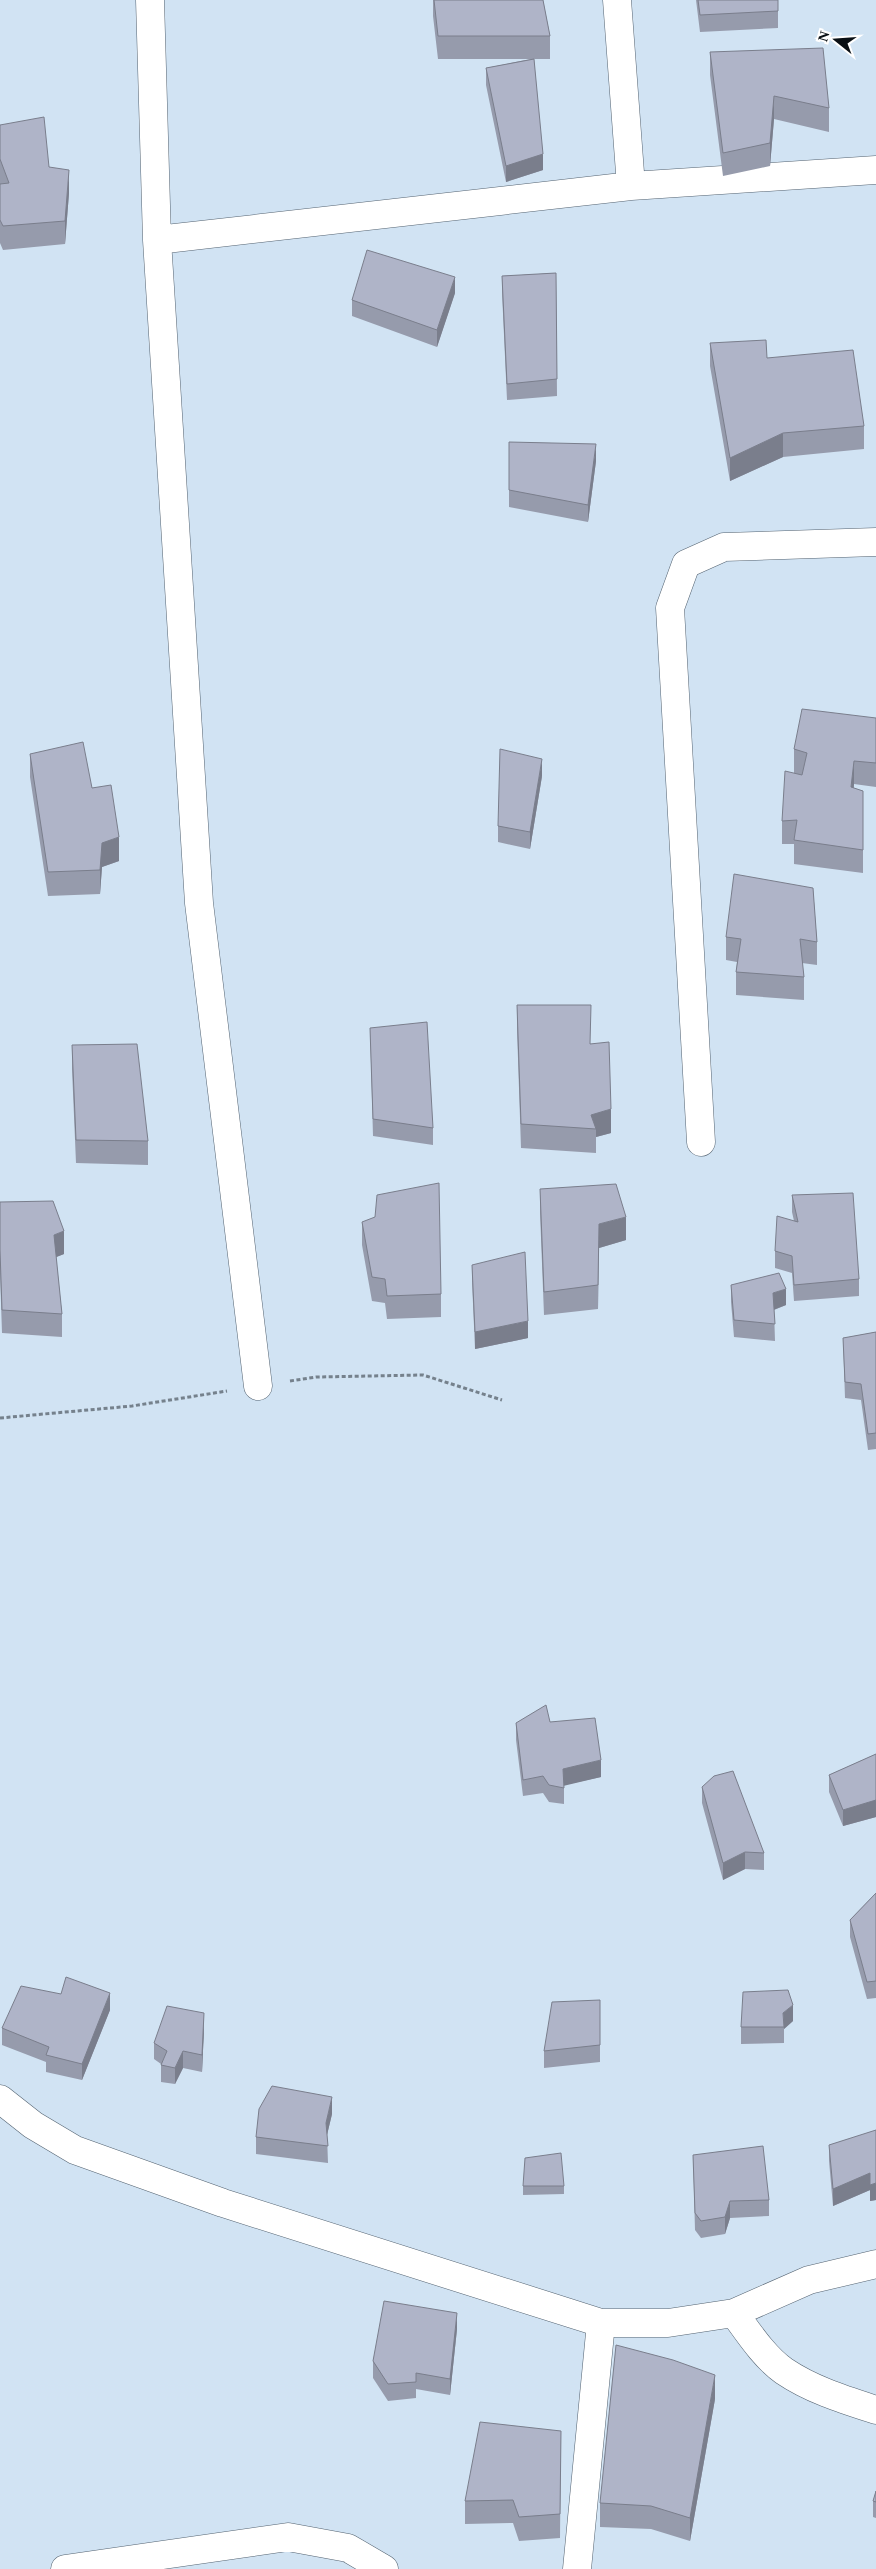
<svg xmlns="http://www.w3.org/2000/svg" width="876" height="2569" viewBox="0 0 876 2569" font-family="'Times New Roman',serif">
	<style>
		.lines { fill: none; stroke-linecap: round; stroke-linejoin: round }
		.minor-casing { stroke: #546371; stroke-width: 29 }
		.path { stroke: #75818c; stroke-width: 3; stroke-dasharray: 4 2.5; stroke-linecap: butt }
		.minor { stroke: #fff; stroke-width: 28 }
		.wall { fill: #969bac }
		.shaded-wall { fill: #7a7e8c }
		.building { fill: #afb4c8; stroke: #7a7e8c }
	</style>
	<rect width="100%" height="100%" fill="#d1e3f3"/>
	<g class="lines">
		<defs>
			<path id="minor" d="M150,0l7,240 42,663 59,483
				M617,0l14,186
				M157,240l474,-54 245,-16
				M701,1142l-31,-534 16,-44 38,-17 152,-5
				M0,2099l33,26 42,25 148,53 378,120h67l66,-10
				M876,2264l-67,16 -75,33c14,19 30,44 50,58 28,19 61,29 92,39
				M65,2569l223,-32 60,11 36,21
				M577,2569l24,-246"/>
		</defs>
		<use href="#minor" class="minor-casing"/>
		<path class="path" d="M290,1381l26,-4 107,-2 79,25
			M0,1418l132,-12 95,-15"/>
		<use href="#minor" class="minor"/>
	</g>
	<path class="wall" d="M433,0h110l7,36v23h-16l9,111 -37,12 -20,-97v-17l45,-9h-93l-5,-43z
		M696,0h82v28l-78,4z
		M710,52l119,56v24l-55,-13 -4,47 -47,10 -13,-101z
		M0,125l49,42 20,26 -4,51 -62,6 -3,-7z
		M556,273l1,123 -50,4 -5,-108v-16z
		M455,293l-18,54 -85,-31v-16z
		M710,343l57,15 97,68v23l-81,8 -53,24 -20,-115z
		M509,442l87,19 -8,61 -79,-15z
		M876,718v69l-22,-3v4l9,3v82l-69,-9v-20h-12v-23l12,-48v-24z
		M30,754l62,34 27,73 -17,6 -2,27 -52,2 -18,-119z
		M542,776l-12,73 -32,-7v-16z
		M813,888l4,54v23l-15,-2 2,14v23l-68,-5v-23l1,-10 -11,-2v-23z
		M517,1005l74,39 20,89 -15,4v16l-75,-5 -4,-119z
		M370,1028l63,100v17l-60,-9z
		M72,1045l76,96v24l-72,-2 -4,-94z
		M540,1189l86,51 -27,8 -1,61 -54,6 -4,-103z
		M792,1195l67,84v17l-65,5 -2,-28 -17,-5v-17l19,-30 -2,-9z
		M0,1202l64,52 -8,3 6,57v23l-60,-4 -2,-60z
		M362,1222l79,72v23l-54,2 -2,-16 -13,-2 -10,-56z
		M472,1265l56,73 -53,11 -3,-68z
		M731,1285l55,20 -12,5 1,31 -41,-4 -3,-35z
		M876,1332v117l-8,1 -7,-50 -16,-2 -2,-60z
		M550,1722l51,55 -37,8v19l-15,-2 -6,-9 -20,3 -7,-56v-17z
		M876,1754v63l-33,9 -14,-34v-17z
		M702,1787l62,66v17l-19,-1 -22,11 -21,-77z
		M876,1893v105l-9,1 -17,-62v-17z
		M61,1994l49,16 -28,70 -36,-8v-10l-44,-17v-17z
		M600,2000v62l-56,6v-17z
		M793,2021l-9,8v14l-43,1v-17z
		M204,2029l-2,43 -19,-4 -8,16 -14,-2v-18l-7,-5v-16z
		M332,2114l-5,21 1,28 -72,-9v-17z
		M876,2131v69l-6,1v-11l-37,16 -4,-45v-16z
		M693,2155l76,45v16l-39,2 -5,16 -24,4 -6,-8z
		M523,2186h41v8l-41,1z
		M457,2329l-7,66 -34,-6v9l-28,3 -15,-23v-17z
		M715,2399l-25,142 -39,-12 -51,-2v-24z
		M561,2431l-1,107 -41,3 -6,-18 -48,1v-23z
		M876,2491v27l-3,-1v-16z"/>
	<path class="shaded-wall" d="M774,96v23l-4,47v-23z
		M543,154v16l-37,12v-16z
		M69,170v23l-4,51v-23z
		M455,277v16l-18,54v-17z
		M783,433v24l-53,24v-23z
		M596,444v17l-8,61v-17z
		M542,759v17l-12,73v-17z
		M854,761v23l-3,26v-23z
		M119,837v24l-17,6 -2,27v-24l2,-27z
		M611,1109v24l-15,4v-8l-5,-14z
		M626,1217v23l-27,8 -1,61 1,-85z
		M64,1231v23l-10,4v-23z
		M786,1289v16l-13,5v-17z
		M528,1321v17l-53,11v-17z
		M601,1760v17l-38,9v-17z
		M876,1800v17l-33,9v-16z
		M745,1852v17l-22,11v-17z
		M110,1993v17l-28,70v-16z
		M793,2005v16l-9,8 -1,-16z
		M204,2013v16l-2,43v-17z
		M183,2051v17l-8,16v-16z
		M332,2097v17l-6,25v-16z
		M870,2173v17l-37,16v-17z
		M876,2183v17l-6,1v-16z
		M730,2201v17l-5,16v-17z
		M457,2313v16l-7,66v-16z
		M715,2375v24l-25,142v-23z"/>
	<path class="building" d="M434,0h109l7,36h-112z
		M698,0h80v11l-78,4z
		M823,48l6,60 -55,-12 -4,47 -47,10 -13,-101z
		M534,59l9,95 -37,12 -20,-98z
		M44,117l5,50 20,3 -4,51 -62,5 -3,-6v-36l9,-1 -9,-24v-34z
		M367,250l88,27 -18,53 -85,-30z
		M556,273l1,106 -50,5 -5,-108z
		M766,340l1,18 86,-8 11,76 -81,7 -53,25 -20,-115z
		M509,442l87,2 -8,61 -79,-15z
		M802,709l74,9v45l-22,-2 -3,26 12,4v59l-69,-10 3,-20 -15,1 3,-50 17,4 5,-22 -13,-4z
		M83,742l9,46 19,-3 8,52 -17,6 -2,27 -52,2 -18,-118z
		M500,749l42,10 -12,73 -32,-6z
		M734,874l79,14 4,54 -17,-3 4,38 -68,-5 5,-33 -15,-2z
		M517,1005h74l-1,39 19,-2 2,67 -20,6 5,14 -75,-5z
		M427,1022l6,106 -60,-9 -3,-91z
		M137,1044l11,97 -72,-1 -4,-95z
		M439,1183l2,111 -54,2 -2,-17 -13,-2 -10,-55 13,-5 2,-22z
		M616,1184l10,33 -27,7 -1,61 -54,7 -4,-103z
		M853,1193l6,86 -65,6 -2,-29 -17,-5 2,-35 21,6 -6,-27z
		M53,1201l11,30 -10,4 8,79 -60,-4 -2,-60v-48z
		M525,1252l3,69 -53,11 -3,-67z
		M779,1273l7,16 -13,4 2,31 -41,-4 -3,-35z
		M876,1332v101l-8,1 -7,-50 -16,-2 -2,-44z
		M546,1705l4,17 45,-4 6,42 -38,9 1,19 -15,-3 -6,-9 -20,4 -7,-57z
		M876,1754v46l-33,10 -14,-35z
		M733,1771l31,82 -19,-1 -22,11 -21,-76 12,-11z
		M876,1893v88l-9,1 -17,-62z
		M66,1977l44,16 -28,71 -36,-9 3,-8 -47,-19 19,-42 40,8z
		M788,1990l5,15 -10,8 1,14h-43l2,-35z
		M600,2000v45l-56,6 8,-49z
		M167,2006l37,7 -2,42 -19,-4 -8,17 -14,-3 6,-14 -13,-8z
		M272,2086l60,11 -6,26 2,23 -72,-9 3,-28z
		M876,2130v53l-6,2v-12l-37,16 -4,-44z
		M763,2146l6,54 -39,1 -5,16 -24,4 -6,-8 -2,-58z
		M561,2153l3,33h-41l2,-28z
		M384,2301l73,12 -7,66 -34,-6v9l-28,2 -15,-23z
		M616,2345l57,15 42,15 -25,143 -39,-12 -51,-3z
		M480,2422l81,9 -1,83 -41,3 -6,-17 -48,1z
		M876,2491v11l-3,-1z"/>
	<g transform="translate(836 40) rotate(287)" stroke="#ffffff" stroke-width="4" paint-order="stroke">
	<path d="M0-4L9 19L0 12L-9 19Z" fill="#090f14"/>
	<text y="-8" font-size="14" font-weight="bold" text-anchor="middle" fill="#090f14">N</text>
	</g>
</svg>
